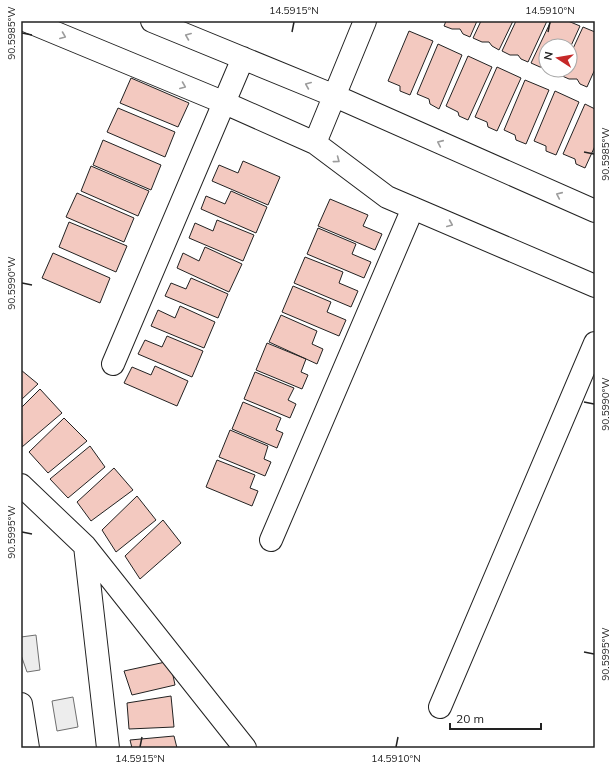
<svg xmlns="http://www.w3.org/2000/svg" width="616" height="769" viewBox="0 0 616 769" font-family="Mulish,sans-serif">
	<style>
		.parking { fill: #ededed; stroke: #6f6f6f }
		.building { fill: #f3c9c0; stroke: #222 }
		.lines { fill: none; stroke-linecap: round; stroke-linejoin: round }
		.minor-casing { stroke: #222; stroke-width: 24 }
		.minor { stroke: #fff; stroke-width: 22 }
		.oneway { stroke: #9c9c9c }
		.ticks { fill: none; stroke: #222; stroke-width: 1.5 }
		.neatline { fill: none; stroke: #222; stroke-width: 1.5 }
		.ticks-label { font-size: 10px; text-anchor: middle; fill: #222 }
	</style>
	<rect width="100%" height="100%" fill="#fff"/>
	<path class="parking" d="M36,635l4,35 -13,2 -6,-17v-18z
		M73,697l5,30 -21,4 -5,-30z"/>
	<path class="building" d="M446,21h31l-7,16 -7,-3 -3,-5h-8l-8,-3z
		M481,21h32l-14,29 -7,-4 -3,-4h-7l-9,-4z
		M516,21h31l-19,41 -7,-3 -3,-4h-8l-8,-4z
		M551,21h17l12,5 -10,22v-2h-24v21h-6l-9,-4z
		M583,27l12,5v37l-8,18 -7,-3 -3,-5h-8l-9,-4 3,-5h7v-15z
		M409,31l24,10 -23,54 -10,-4v-5l-12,-5z
		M438,44l24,11 -23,54 -9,-5 -1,-5 -12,-5z
		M468,56l24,11 -24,53 -9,-4 -1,-4 -12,-6z
		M497,67l24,11 -24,53 -9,-4 -1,-5 -12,-5z
		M131,78l58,25 -11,24 -58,-24z
		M525,80l24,10 -23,54 -10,-4 -1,-5 -11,-5z
		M555,91l24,11 -23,53 -10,-4v-5l-12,-5z
		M585,104l10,5v37l-10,22 -9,-4 -1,-5 -12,-5z
		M118,108l57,24 -10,25 -58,-25z
		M103,140l58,25 -10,25 -58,-25z
		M243,161l37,16 -12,28 -56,-24 7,-16 19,8z
		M91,166l58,25 -11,25 -57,-25z
		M231,191l36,16 -11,26 -55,-24 5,-13 19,8z
		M77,193l57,25 -10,24 -58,-25z
		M330,199l38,16 -5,11 19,8 -7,16 -57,-24z
		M217,220l37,15 -11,26 -54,-23 6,-15 18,8z
		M69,222l58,24 -11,26 -57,-25z
		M318,228l38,16 -4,10 19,8 -7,16 -57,-24z
		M205,247l37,17 -13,28 -52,-24 6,-15 16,8z
		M53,253l57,25 -10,25 -58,-25z
		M305,257l38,15 -4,11 19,8 -7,16 -57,-24z
		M191,278l37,16 -10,24 -53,-22 6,-13 15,6z
		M293,286l38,16 -4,10 19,8 -7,16 -57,-24z
		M180,306l35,16 -11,26 -53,-22 7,-16 17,8z
		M281,315l36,16 -5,13 11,5 -6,15 -48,-22z
		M167,336l36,15 -11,26 -54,-23 7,-14 17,7z
		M267,343l39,16 -5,13 7,3 -6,14 -46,-19z
		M155,366l33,15 -11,25 -53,-23 8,-16 19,8z
		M21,370l17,14 -17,16z
		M255,372l39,16 -6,12 8,4 -6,14 -46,-19z
		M40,389l22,24 -40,34 -1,-39z
		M243,402l38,16 -5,12 7,3 -6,15 -45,-19z
		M64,418l23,23 -39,32 -19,-21z
		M230,430l38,16 -4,13 7,3 -6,14 -46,-19z
		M90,446l15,21 -37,31 -18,-19z
		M217,460l38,15 -5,13 8,3 -6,15 -46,-19z
		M114,468l19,22 -42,31 -14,-19z
		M137,496l19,24 -40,32 -14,-22z
		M163,520l18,23 -41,36 -15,-23z
		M170,661l5,24 -43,10 -8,-24z
		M171,696l3,31 -45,2 -2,-26z
		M174,736l3,12h-45l-2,-8z"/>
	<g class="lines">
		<defs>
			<path id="minor" d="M27,21l198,82 90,40 72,54 208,89
				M152,21l183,75 260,115
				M315,143l50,-122
				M113,364l130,-306
				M21,485l64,61 160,202
				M271,540l142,-332
				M85,546l23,202
				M21,704l7,44
				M440,707l155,-364"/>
		</defs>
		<use href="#minor" class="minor-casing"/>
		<use href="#minor" class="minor"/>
	</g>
	<defs><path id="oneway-chevron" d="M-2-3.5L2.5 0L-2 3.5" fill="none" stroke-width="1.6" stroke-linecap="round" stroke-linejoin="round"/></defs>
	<g class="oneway">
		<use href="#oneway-chevron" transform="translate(63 36) rotate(22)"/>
		<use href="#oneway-chevron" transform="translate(188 36) rotate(-158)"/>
		<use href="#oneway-chevron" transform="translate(308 85) rotate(-157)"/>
		<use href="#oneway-chevron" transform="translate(183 86) rotate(22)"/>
		<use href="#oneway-chevron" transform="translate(440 143) rotate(-156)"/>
		<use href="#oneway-chevron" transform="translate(337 160) rotate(37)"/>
		<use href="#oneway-chevron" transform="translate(559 195) rotate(-156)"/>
		<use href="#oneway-chevron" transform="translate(450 224) rotate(23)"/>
	</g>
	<path class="ticks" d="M292,32l2,-10M548,32l2,-10M22,33l10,2M584,152l10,2M22,283l10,2M584,402l10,2M22,532l10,2M584,652l10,2M140,747l2,-10M396,747l2,-10"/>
	<rect width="616" height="769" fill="none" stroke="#ffffff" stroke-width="44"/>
	<g transform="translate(558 58) rotate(282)"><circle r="19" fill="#ffffff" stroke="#a7a7a7"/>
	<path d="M0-3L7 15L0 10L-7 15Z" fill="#c62828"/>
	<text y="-6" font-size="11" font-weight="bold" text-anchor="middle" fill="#222222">N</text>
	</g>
	<path d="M450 723v6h91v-6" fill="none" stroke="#222222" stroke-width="2"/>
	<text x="456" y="723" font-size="12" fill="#222222" stroke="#ffffff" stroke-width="3" paint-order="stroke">20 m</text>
	<rect x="22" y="22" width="572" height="725" class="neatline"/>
	<g class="ticks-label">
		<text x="294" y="14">14.5915°N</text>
		<text x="550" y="14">14.5910°N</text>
		<text transform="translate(11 33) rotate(-90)" y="4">90.5985°W</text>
		<text transform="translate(605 154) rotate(-90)" y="4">90.5985°W</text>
		<text transform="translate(11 283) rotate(-90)" y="4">90.5990°W</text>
		<text transform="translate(605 404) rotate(-90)" y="4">90.5990°W</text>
		<text transform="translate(11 532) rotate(-90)" y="4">90.5995°W</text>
		<text transform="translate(605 654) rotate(-90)" y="4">90.5995°W</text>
		<text x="140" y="762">14.5915°N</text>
		<text x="396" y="762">14.5910°N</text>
	</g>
</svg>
